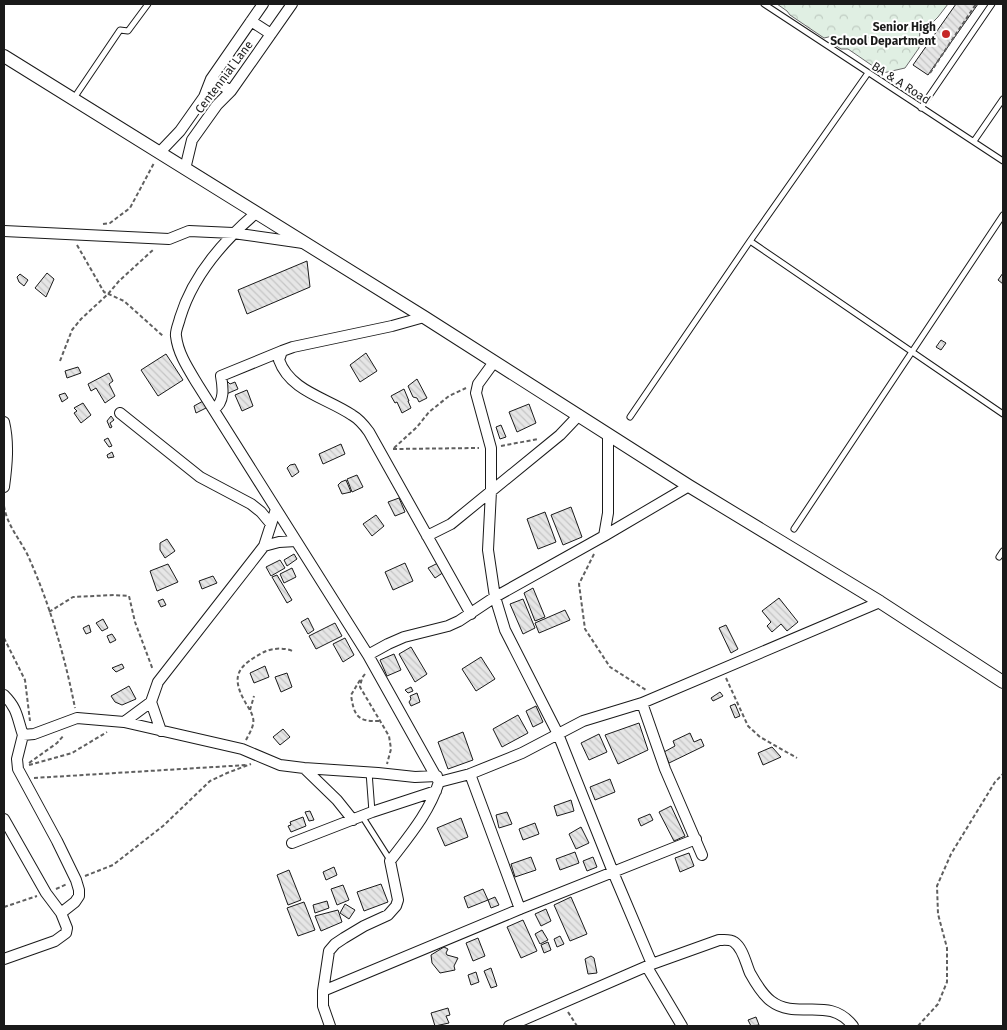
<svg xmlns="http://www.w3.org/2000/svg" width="1007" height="1030" viewBox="0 0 1007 1030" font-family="'Fira Sans',sans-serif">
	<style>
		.forest { fill: url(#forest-crowns); stroke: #6a6a6a }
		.building { fill: url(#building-back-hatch); stroke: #1a1a1a }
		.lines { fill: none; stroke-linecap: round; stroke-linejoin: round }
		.service-casing { stroke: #1a1a1a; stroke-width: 7 }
		.minor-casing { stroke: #1a1a1a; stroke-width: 12 }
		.tertiary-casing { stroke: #1a1a1a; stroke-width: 14 }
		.path { stroke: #5f5f5f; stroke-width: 2; stroke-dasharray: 4 2.5; stroke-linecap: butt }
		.service { stroke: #fff; stroke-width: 5 }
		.minor { stroke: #fff; stroke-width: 10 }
		.tertiary { stroke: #fff; stroke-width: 12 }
		.poi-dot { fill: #c62828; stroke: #fff; stroke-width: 2 }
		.labels { text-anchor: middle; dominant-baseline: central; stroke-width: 4; stroke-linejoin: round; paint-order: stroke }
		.poi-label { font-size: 12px; font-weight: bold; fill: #1a1a1a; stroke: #fff; text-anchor: end }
		.street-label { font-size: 12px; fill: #1a1a1a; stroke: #fff }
	</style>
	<defs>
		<pattern id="forest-crowns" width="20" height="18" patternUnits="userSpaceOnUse" patternTransform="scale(1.25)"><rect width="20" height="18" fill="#e0efe3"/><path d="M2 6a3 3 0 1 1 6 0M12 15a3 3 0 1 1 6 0" fill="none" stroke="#c0ccc2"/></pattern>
		<pattern id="building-back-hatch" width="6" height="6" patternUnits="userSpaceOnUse" patternTransform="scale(1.25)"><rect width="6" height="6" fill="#e6e6e6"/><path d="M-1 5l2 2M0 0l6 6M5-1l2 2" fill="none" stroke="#c5c5c5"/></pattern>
	</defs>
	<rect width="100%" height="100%" fill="#fff"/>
	<path class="forest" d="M777,4h171l-10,13 -7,7h-6l-5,6 -1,18 -14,20 -22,5 -35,-24h-7l-6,-4 2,-6 -4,-3 -9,2 -34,-23 -3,-4z"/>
	<path class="building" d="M956,4h22l-50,71 -15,-10z
		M307,261l3,26 -63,27 -9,-24z
		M47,273l7,6 -8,18 -11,-9z
		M1003,273v11l-5,-4z
		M20,274l8,6 -4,6 -5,-4 -2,-5z
		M941,340l5,3 -5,7 -5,-3z
		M366,353l11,18 -17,11 -10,-17z
		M166,354l17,26 -25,16 -17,-26z
		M78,367l3,6 -14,5 -2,-7z
		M109,373l4,8 -4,3 6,12 -10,7 -9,-15 -5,3 -3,-7z
		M417,379l10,19 -8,4 -2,-4 -4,-1 -5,-11z
		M227,381l3,3 5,-2 3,7 -14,6z
		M404,389l5,12h-1l3,7 -9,5 -5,-11 -2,1 -4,-7z
		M247,390l6,16 -11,5 -7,-16z
		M65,393l3,5 -6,4 -3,-7z
		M205,400l3,7 -12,6 -2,-7z
		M83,403l8,12 -10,8 -7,-10 3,-2 -3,-3z
		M529,404l7,19 -19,9 -8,-20z
		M111,416l3,4 -4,3 2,4 -2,1 -3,-7z
		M501,425l5,12 -6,2 -4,-12z
		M108,438l4,8 -3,1 -5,-7z
		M341,444l4,10 -22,10 -4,-10z
		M112,452l2,5 -6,1 -1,-3z
		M295,464l4,8 -7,5 -5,-9 3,-3z
		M357,475l6,12 -11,5 -5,-13z
		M346,480l5,12 -9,2 -4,-9 3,-3z
		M399,498l6,14 -10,4 -7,-14z
		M571,507l11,30 -19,8 -12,-30z
		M545,512l11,30 -18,7 -11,-30z
		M376,515l8,11 -12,10 -9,-12z
		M167,539l8,12 -10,7 -5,-8v-7z
		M294,554l3,5 -10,7 -3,-6z
		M280,560l5,8 -14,8 -5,-9z
		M405,563l8,18 -20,9 -8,-18z
		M438,563l6,9 -9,6 -7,-10z
		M168,564l10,18 -21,9 -7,-20z
		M292,568l4,9 -12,6 -4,-9z
		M277,575l15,25 -5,3 -15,-26z
		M213,576l4,7 -15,6 -3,-8z
		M533,588l12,29 -10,4 -11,-28z
		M779,598l19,24 -11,9 -6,-7 -9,8 -5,-6 4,-4 -9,-11z
		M163,599l3,6 -5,2 -3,-6z
		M523,599l12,29 -12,6 -13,-30z
		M565,610l5,10 -31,13 -4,-10z
		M308,618l6,12 -6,4 -7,-12z
		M103,619l5,9 -6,3 -6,-8z
		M335,623l7,13 -26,13 -7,-13z
		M89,625l2,7 -5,2 -3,-6z
		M726,625l12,24 -7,4 -12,-25z
		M112,634l4,6 -6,3 -3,-7z
		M345,638l9,17 -11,7 -10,-18z
		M411,647l16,27 -12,8 -16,-28z
		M394,654l7,16 -14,6 -7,-16z
		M481,657l14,22 -19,12 -14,-22z
		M122,664l2,4 -8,4 -4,-4z
		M265,666l4,11 -15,6 -4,-10z
		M287,673l5,14 -11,5 -6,-15z
		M129,686l7,13 -14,6 -7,-3 -4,-6z
		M411,687l2,4 -5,2 -3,-3z
		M720,692l3,4 -10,5 -2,-3z
		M417,693l3,9 -9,4 -2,-4 2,-3 -1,-3z
		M735,704l5,12 -5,2 -5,-12z
		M536,706l7,16 -10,5 -7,-16z
		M518,715l10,18 -26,14 -9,-18z
		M639,723l9,27 -30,14 -13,-29z
		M283,729l7,8 -10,8 -7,-8z
		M463,732l10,28 -25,9 -10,-27z
		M690,733l4,9 7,-3 3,7 -35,17 -5,-11 11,-6 -2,-5z
		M599,734l8,18 -18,8 -8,-17z
		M772,747l9,10 -18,8 -5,-12z
		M610,779l5,13 -20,8 -5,-13z
		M571,800l3,11 -17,5 -3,-10z
		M671,806l14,30 -11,5 -15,-29z
		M310,811l4,9 -5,1 -4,-9z
		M507,812l5,12 -13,4 -3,-13z
		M650,814l3,6 -12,6 -3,-7z
		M303,817l3,9 -15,6 -3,-6 3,-1 -1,-3z
		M461,818l7,19 -23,9 -8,-18z
		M535,823l4,11 -16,6 -4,-11z
		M581,827l8,16 -13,6 -7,-15z
		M575,852l4,11 -19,7 -4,-11z
		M689,853l5,13 -14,6 -5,-14z
		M531,857l5,13 -21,7 -4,-13z
		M593,857l4,10 -10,4 -4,-10z
		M334,867l3,8 -11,5 -3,-8z
		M289,870l12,30 -13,5 -11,-30z
		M381,884l7,18 -24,9 -7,-19z
		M343,885l6,15 -12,5 -6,-16z
		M483,889l5,11 -20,8 -4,-11z
		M495,897l4,8 -8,3 -3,-8z
		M571,897l16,37 -17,7 -16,-36z
		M327,901l2,7 -14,5 -2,-8z
		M304,902l11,28 -17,6 -11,-28z
		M345,904l10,6 -6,9 -9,-6z
		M546,909l5,12 -10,5 -6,-12z
		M338,910l4,12 -21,9 -6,-15z
		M523,920l14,31 -16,7 -14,-31z
		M542,930l6,10 -8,4 -5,-10z
		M560,936l4,8 -7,3 -3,-8z
		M478,938l7,18 -12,5 -7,-18z
		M548,942l3,8 -7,3 -3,-8z
		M444,947l4,2 -2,4 1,2 11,3 -4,8 1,4 -15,3 -8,-10 -1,-8z
		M591,956l3,2 3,15 -9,1 -3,-15z
		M491,968l6,18 -6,2 -7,-17z
		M476,972l3,10 -8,3 -3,-10z
		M448,1008l2,7 -4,1 3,7 -14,3 -4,-13z
		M756,1017l3,8 -8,1 -3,-6z"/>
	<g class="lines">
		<defs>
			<path id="service" d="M764,4l239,157
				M74,98l46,-68 8,1 20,-27
				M921,108l71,-104
				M974,141l29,-42
				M750,241l253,173
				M630,417l120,-176 118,-168
				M794,529l209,-314
				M999,557l4,-6
				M369,772l3,40
				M362,816l28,44"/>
			<path id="minor" d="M251,21l20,13
				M211,79l20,12
				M160,152l20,-21 24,-34 7,-18 52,-75
				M185,169l7,-29 25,-35 14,-14 61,-87
				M256,213c-33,28 -63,62 -76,105 -1,5 -5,13 -4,18 2,18 13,34 22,49l170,270 71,127c-10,31 -30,54 -49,79l8,39 -2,6 -8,9 -24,11 -20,12 -9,6 -6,7 -6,40v15l7,20
				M4,231l165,8 20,-8 44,2 70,10
				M424,317l-32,9 -99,21 -11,4 -3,9c11,31 48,38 73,55 7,4 12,10 17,17l102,182
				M494,362l-16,22 -2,9 15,55v43l-3,59 7,47 10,33 53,104 55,138 39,92
				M214,409c11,-7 9,-22 7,-33l61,-25
				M120,413l80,64 51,27 10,8 10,12
				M4,422c5,21 3,43 0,65
				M427,536l24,-12 109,-89 19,-20
				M604,536l85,-50
				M264,546l15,-4 17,-1
				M368,655l20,-11 16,-7 44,-11 11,-5 36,-24 109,-61 4,-23v-78
				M4,695c14,14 13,23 19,40l11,-1 43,-16 47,4 27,-20 7,-20 106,-136 12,-37
				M151,702l10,29
				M642,703l23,66 37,86
				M124,722l118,27 38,16 24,3 74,5 37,4 22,-1
				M23,735l-6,24 1,10 39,72 19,39 3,10v6l-4,6 -14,11
				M304,768l33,32 16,20
				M470,774l50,135
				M439,782l31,-8 52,-21 61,-32 59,-18 238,-101
				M4,819l42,74 15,20 6,15 -1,5 -11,8 -51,18
				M292,843l80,-31 64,-21
				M647,967l35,59
				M323,991l197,-82 176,-70
				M509,1026l143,-62 67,-24c5,0 11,-1 15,2 9,6 12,22 16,31 5,9 13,22 21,28 26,20 58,-6 82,25"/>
			<path id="tertiary" d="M4,56l420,261 265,169 191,116 123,80"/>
		</defs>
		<use href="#service" class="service-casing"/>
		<use href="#minor" class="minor-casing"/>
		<use href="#tertiary" class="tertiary-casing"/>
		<path class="path" d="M930,73l46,-69
			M103,224l7,-1 20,-15 24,-45
			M77,245l27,47 20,9 39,35h1
			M60,361l12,-31 9,-11 27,-25 11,-13 35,-32
			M501,446l37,-7
			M394,448l23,-21 12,-15 20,-16 17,-8
			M393,449l86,-1
			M4,506c3,20 17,34 25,52 21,47 36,99 46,150
			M594,554l-15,30 6,45 25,38 36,23
			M49,612l24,-15 41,-2 15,1 6,26 18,48
			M4,638l21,42 5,41
			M365,674l-3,4 -2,9 29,49 2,13 -4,15
			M726,678l22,48 12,11 37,21
			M360,680l-9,15c3,20 6,27 28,26
			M250,710l4,-14
			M246,740c3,-6 9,-15 7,-22 -1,-6 -6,-12 -9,-18 -14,-26 -4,-35 20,-48 8,-4 22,-5 30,0
			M29,763l28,-20 7,-8
			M29,765l43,-12 35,-21
			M34,778l213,-13
			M85,876l28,-11 50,-39 47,-45 17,-8 24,-9
			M56,889l11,-5
			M4,907l33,-11
			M568,1012l9,14
			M918,1026l20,-22 9,-22v-34l-9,-34 -1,-28 14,-32 44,-72 8,-8"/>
		<use href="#service" class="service"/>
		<use href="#minor" class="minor"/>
		<use href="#tertiary" class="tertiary"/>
	</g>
	<circle class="poi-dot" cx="946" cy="34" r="5"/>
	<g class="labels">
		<g class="poi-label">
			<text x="936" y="27">Senior High<tspan x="936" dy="14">School Department</tspan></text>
		</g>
		<g class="street-label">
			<text transform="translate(224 77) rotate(-53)">Centennial Lane</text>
			<text transform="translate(901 83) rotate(33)">BA &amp; A Road</text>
		</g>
	</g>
	<rect width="1007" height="1030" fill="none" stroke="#1a1a1a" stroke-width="10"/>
</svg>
